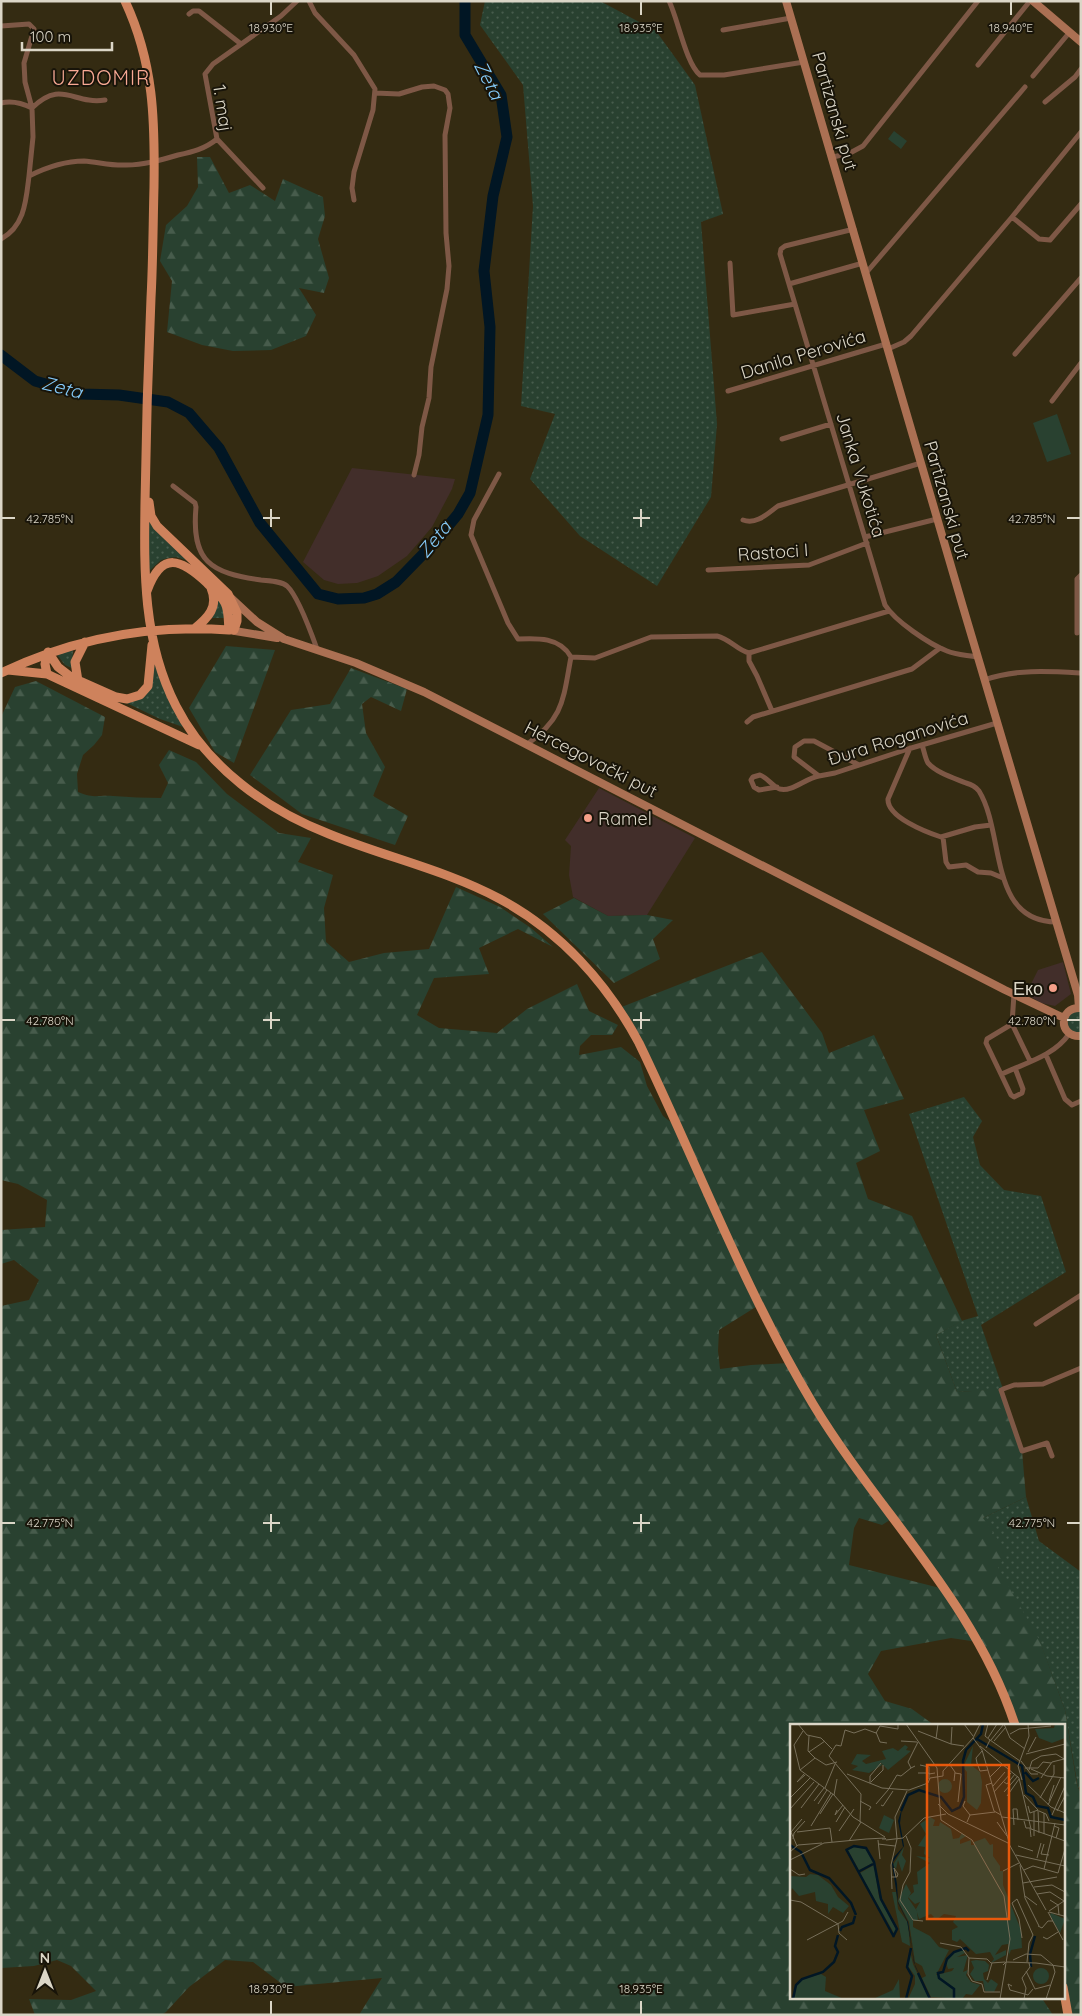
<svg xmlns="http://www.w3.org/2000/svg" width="1082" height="2016" viewBox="0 0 1082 2016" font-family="Quicksand,sans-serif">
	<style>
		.commercial { fill: #422e2a }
		.grass { fill: url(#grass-dots) }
		.forest { fill: url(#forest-firs); fill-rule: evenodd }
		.pitch { fill: #294130 }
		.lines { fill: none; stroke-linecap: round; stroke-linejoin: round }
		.river { stroke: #011624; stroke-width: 11 }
		.street { stroke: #7e5846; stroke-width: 5 }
		.secondary { stroke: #ab7053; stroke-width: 8 }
		.primary { stroke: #ce825c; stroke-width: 9 }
		.ticks { fill: none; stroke: #dbd6c7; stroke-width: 2 }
		.poi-dot { fill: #f49e88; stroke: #181409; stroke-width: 2 }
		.labels { text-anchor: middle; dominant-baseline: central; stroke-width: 4; stroke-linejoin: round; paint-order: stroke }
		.street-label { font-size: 18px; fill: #dbd6c7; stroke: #181409 }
		.poi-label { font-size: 18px; fill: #dbd6c7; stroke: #181409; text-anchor: start }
		.water-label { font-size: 19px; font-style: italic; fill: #85cbfa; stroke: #181409 }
		.quarter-label { font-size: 20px; letter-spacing: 1px; fill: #f9a994; stroke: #181409 }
		.inset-river { fill: none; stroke: #011624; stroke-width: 2.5 }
		.inset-road { fill: none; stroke: #776f5a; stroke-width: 1 }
		.view { fill: #e8590c; fill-opacity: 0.15; stroke: #e8590c; stroke-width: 2.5 }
		.inset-edge { fill: none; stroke: #dbd6c7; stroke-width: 2.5 }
		.ticks-label { font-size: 12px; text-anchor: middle; fill: #dbd6c7; stroke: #181409; stroke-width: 4; stroke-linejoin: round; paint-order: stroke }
	</style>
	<defs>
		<pattern id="grass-dots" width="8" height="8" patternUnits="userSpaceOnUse" patternTransform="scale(1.25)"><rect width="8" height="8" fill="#294130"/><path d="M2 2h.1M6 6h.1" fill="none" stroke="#475c4c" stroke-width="1.8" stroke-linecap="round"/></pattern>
		<pattern id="forest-firs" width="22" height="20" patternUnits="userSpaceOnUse" patternTransform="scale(1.25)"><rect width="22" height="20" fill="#294130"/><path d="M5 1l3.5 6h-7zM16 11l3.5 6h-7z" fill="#475c4c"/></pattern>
	</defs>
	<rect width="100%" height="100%" fill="#342b12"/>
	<path class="commercial" d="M352,468l103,11 -3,10 -20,38 -25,29 -29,20 -21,7 -19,1 -14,-4 -21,-18z
		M599,788l96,50 -48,77 -39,1 -35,-19 -4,-22 2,-29 -6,-6z
		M1063,962l8,32 -16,12 -14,-3 -15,-9 12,-24z"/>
	<path class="grass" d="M485,1h115l56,30 39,54 28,129 -22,8 16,202 -6,73 -54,89 -77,-50 -50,-57 25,-65 -34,-8 12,-200 -10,-121 -43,-60z
		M149,516l86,95 -3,8 -43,-58 -13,-4 -8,1 -7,2 -13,12z
		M221,598l5,20h-16l8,-19z
		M73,650l-1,14 2,5 -9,-4 -10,-13z
		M153,659l33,69 -26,-9 -102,-49 -9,-9 17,11 52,23 25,-1z
		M1079,1011l2,1v20h-8l-5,-4 -1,-9 5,-7z
		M964,1097l18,24 -9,16 7,28 24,25 37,6 25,76 -85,53 22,64 -2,1 -44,2 -21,-57 25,-14 17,-5 -69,-202z
		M1026,1497l13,44 42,31v213l-3,3 -13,-78 -25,-68 -43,-72 -14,-52z"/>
	<path class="forest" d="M197,157h13l19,36 21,-8 25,16 8,-22 40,18 2,19 -7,23 11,39 -5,15 -25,-5 17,27 -10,21 -35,14 -38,1 -31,-6 -35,-13 5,-51 -12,-20 6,-36 21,-19 11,-19z
		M226,646l49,4 -41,113 -19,-11 -26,-44z
		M351,668l56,21 -6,22 -30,-14 -9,7 4,29 19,34 -12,29 35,20 -13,29 -93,-31 -52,-39 41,-65 39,-6z
		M36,681l69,36 -3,18 -8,10 -11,10 -6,19 1,18c18,7 18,3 35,4 16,1 31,2 48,2l7,-15 -9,-18 10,-15 27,12 31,32 52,39 32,5 -13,24 35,13 -9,33 2,34 23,20 35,-9 45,-4 27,-62 44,20 31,21 22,19 -35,-18 -39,19 10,26 -55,4 -17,37 22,13 58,5 30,-24 50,-25 12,27 29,14 -6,10h-21l-11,11 -1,9 42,-8 19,15 7,24 16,30 14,11 -58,-119 143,-56 60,81 7,20 45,-18 30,64 -40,11 16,41 -24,12 12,36 44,17 50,105 -26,14 21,57 46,-3 19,62 4,46 -43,21 24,35 -9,15 42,73 25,69 12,75 4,9v221h-13l-5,-28v-262h-48l-37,-83 -27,-4 -70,13 -13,23 17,27 27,8 22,16h-143v272h250l12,18h-694l23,-37 -96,9 -33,-25 -28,-2 -36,27 -23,25 -5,3h-126l-6,-16 42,1 25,-9 -25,-25 -14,-6 -23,6 -33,2v-662l28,-6 10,-20 -25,-20 -13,4v-34l44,-3 2,-27 -29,-16 -17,-4v-463l14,-30zM759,1305l30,58 -38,2 -31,4 -2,-18 1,-21zM859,1518l23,7 11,-7 51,71 -95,-24 5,-37z
		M574,898l34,18 39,-1 26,5 -20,19 7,20 -46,24 -71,-69z"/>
	<path class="pitch" d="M894,131l13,10 -6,8 -13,-10z
		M1057,414l14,40 -24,8 -14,-39z"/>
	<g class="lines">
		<path class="river" d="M1,355l34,26 46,13 38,1 49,7 21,11 30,35 41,75 58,71 20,5 26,-1 13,-4 19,-12 38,-39 24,-29 12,-21 18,-78 2,-88 -6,-56 9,-75 14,-59 -6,-42 -36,-60v-34"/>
		<path class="street" d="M309,1l6,12 39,42 21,34 -2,21 -19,62 -2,16 2,12
			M669,1c9,18 17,63 31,74h24l80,-13
			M189,14l4,-3h6l42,33
			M1,26l28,-2 5,5 -10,34 1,19 7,26
			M723,30l68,-12
			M978,65l52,-64
			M1033,76l36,-43
			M375,93l24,1 23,-7 12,-1 11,4 3,4 2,14 -5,27 1,98 3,33 -2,23 -16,78 -2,31 -7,29 -3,28 -5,20
			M1045,102l30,-25 6,-8
			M1,103c11,-3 21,0 31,5l1,29 -4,39
			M32,108c30,-29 41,-3 73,-8
			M217,139l46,49
			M833,157l17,-4 13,-7 115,-145
			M1012,217l27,22 11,1 31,-36
			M854,229l-69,17 -4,3 -1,5 105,351c10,16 44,39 62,46 9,4 20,4 30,6
			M1,239c24,-13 25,-39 28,-63 16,-8 36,-15 55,-15 14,1 28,5 42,4 18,0 35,-5 52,-10 14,-3 27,-6 39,-16l-12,-65 8,-10 68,-48 16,-15
			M730,263l3,52 62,-11
			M866,273l159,-186
			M789,284l74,-21
			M888,349l16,-7 7,-6 101,-119 69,-85
			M1015,354l66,-76
			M728,391l158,-47
			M1052,401l29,-38
			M782,439l49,-15
			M499,474l-25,46 -3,15 37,88 10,16c19,-1 42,-2 53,18 -8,43 -7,61 -45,88
			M173,486l22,17 1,4c-5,55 15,66 65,73 9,1 20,1 26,6 10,9 25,49 30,63
			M743,520c14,5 25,-7 35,-14l143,-43
			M865,537l72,-18
			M708,570l101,-5 58,-22
			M1077,633v-54l4,-4
			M749,653v8l8,15 15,35
			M571,657l24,1 56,-21 66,-1c13,3 20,14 32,17l140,-42
			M984,680c32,-11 63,-9 97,-7
			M747,722l6,-5 159,-48 28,-21
			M922,745c2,5 3,13 6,18 9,10 26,15 38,20 4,1 10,4 13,8 26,42 9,130 77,131
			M910,748l-22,51c-1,18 38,33 53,38l34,-10 16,-2
			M859,765l-45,-24h-10l-9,6 -1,10 25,19 16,-3 73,-24 89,-26
			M777,787l-18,3 -5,-3 -3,-7 2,-3 7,-2c8,3 13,12 20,14 12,3 26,-11 39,-13
			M943,837l3,25 3,5 17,-2 12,7 13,1 12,5
			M1014,994l-2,30 18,37
			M1012,1024l-25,15 -1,4 25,52 3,2 8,-4 1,-4 -8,-21
			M1046,1055l19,44 7,6 9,-4
			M1002,1074c23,-11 52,-18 67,-40
			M1036,1324l45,-29
			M1003,1389l11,-4 29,-1 38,-16
			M1001,1390l21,61 25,-8 5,13"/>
		<path class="secondary" d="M786,1l177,606 115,388 1,13
			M1033,1l48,41
			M231,598l26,24 27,17 72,24 68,29 581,298 59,28
			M229,630l48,8
			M1081,1008c-23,-2 -23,30 0,28"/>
		<path class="primary" d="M125,1c29,62 30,119 29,186 -1,37 -1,74 -3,111 -3,68 -5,136 -6,204 -1,70 -2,140 31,204 31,61 91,104 153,128 56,23 117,36 171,65 60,32 107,84 139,144 58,120 105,246 174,361 65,108 162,198 202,321
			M149,502l2,14 6,10 71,68 9,19v8l-3,9
			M194,629c14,-11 25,-22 17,-41
			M48,652l10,15 13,10 45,20 11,2 13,-4 8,-9 4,-41
			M8,670l39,4 152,71
			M1,673c71,-34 149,-49 228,-43 -1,-9 0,-19 -4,-27 -4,-8 -12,-14 -18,-20 -26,-24 -45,-33 -60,8
			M47,674l-2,-10 3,-12
			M78,681l-3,-19 10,-20
			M1063,1987l5,28"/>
	</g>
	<path class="ticks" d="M271,2v13M641,2v13M1011,2v13M271,509v18M641,509v18M2,518h13M263,518h17M633,518h17M1067,518h13M271,1012v17M641,1012v17M2,1020h13M263,1020h17M633,1020h17M1067,1020h13M271,1514v18M641,1514v18M2,1523h13M263,1523h17M633,1523h17M1067,1523h13M271,2001v13M641,2001v13"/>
	<g class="poi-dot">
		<circle cx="588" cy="818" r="5"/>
		<circle cx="1053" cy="988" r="5"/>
	</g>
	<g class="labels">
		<g class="street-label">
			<text transform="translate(223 108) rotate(81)">1. maj</text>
			<text transform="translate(835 111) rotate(74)">Partizanski put</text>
			<text transform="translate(803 354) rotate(-17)">Danila Perovića</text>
			<text transform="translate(861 475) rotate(73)">Janka Vukotića</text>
			<text transform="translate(947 500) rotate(74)">Partizanski put</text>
			<text transform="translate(773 552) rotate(-4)">Rastoci I</text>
			<text transform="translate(898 738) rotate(-17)">Đura Roganovića</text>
			<text transform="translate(591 759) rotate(27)">Hercegovački put</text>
		</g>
		<g class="poi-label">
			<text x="598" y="818">Ramel</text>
			<text x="1043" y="988" text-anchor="end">Еко</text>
		</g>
		<g class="water-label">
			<text transform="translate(489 80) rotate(63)">Zeta</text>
			<text transform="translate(62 387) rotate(14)">Zeta</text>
			<text transform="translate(434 539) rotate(-51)">Zeta</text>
		</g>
		<g class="quarter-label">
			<text x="101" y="77">UZDOMIR</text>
		</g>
	</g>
	<g transform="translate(790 1724)">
		<rect width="275" height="275" fill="#342b12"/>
		<path d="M183,22l-2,19 9,7 2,10 -1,21 -4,7 -10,-8v-30l-4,-5zM94,91l10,5 -5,13 -10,-5zM64,123l12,2 7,14 -14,7 -11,-20zM114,123l-2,8 4,6 -4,11 -4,-12 -2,9 -3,-4zM84,141l5,32 17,32 -1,6 -35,-62zM116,160l5,9 -3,5 9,13 1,10 -5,-1v7l17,9 9,11 10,3 -13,25 16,-4 2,-3 -6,1 -2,-7 8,-10 8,-3 3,4 -8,4 11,-2 -5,17 5,-2 -2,5 5,7 9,3 -8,10 -6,-1 -4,5 -31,-2 -9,-19 4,-2 -4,-10 -7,-4 -6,-40 -11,-21zM102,168h4l2,17 10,14 2,23 -8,-4zM120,227l3,13 16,35h-21l7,-15v-8l-7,-10zM31,250l5,3 -1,14 19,8h-51l3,-14 6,-6zM109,255l1,20h-27l20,-9z" fill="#294130"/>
		<path d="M265,0h10v14l-13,5 -13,-5 -4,-9 19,-1zM115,21l3,2 -2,3 5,1 -23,19 -8,-8 2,3 -13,8 -17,-3 6,-4 -7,-2 6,-10 14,1 -9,6 4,3 20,-5 -4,-8 11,-3 5,3zM148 62a7 7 0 1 1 14 0a7 7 0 1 1-14 0ZM140,93l5,3 -2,6h6l1,-4 11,7 2,10 6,-1 3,-5 4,3 -6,4v4l11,-4v5h3v-3l11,-4 5,7 3,-1v12l7,10v5h3v14l18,45 1,18 -11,2 -2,5 -1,-11 -6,1 -7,10 11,-5v5l-15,8 3,-4 -4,-7 -14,2 -16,-15 -3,3 -5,-2v-10l6,-3 -5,-5 3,-6 -12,-2 -8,6 -6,-1 4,-2 -3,-3 -12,5 -3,-10 4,-7 -5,2 -7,-7 6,-5 -1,-7 5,-1 -1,-12 13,-9 -14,-7 14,2 -6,-4 1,-7 -7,-1 8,-12 -6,-10zM20,150l8,1 13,10 7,12 11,9 -6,7 -10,-6 -5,7v-10l-12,-3 -1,-9 -16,4 -7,-8 -2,5v-17l16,1zM186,236l9,1 4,4 -1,6 -5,2 1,6 4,4 3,-4 7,5 -4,8 -9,-1 -2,-10h-8l-5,-7 4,-6 -3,-7zM243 252a8 8 0 1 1 16 0a8 8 0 1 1-16 0Z" fill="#294130"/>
		<path d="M261,189l14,6 -5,14 -10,-18z" fill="#294130"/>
		<path d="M112,84l-2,15 4,23 -11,16 4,22 1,18 10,20 6,41 17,36 -16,-33 -8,-45 -9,-18 -6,-39 2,-7 9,-10 -5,-26z" fill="#011624"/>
		<path class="inset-river" d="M187,15l45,27 4,27 7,4 4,9 11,2 3,9 14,3M235,48l8,9 6,-3M111,87l7,-16 11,-5 22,7 11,14 8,-4 4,-10 -1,-36 3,-11 15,-16 2,-10M0,121l11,7 9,18 19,8 22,25 5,12M56,125l48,88M56,126l8,-4 12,2 8,14 7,37 16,30 -4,8M68,148l15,-8M50,207l2,-4 11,-4 2,-7M241,243l-1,-13 5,-18M128,249l12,26M3,275l3,-14 6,-6 21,-7 11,-10 4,-10 -3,-6 3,-11M116,275l6,-23 -5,-9 4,-19M164,275v-10l-15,-11 -1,-5 5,-1 4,-13 7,-7 12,-4 3,3"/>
		<path class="inset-road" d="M8,0l9,11 14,3 11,11M116,0l31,44 4,52 31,20 32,56 6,43 -10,60M174,0l9,12M190,0l-7,14 9,12 27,92M214,0l6,14 15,11M13,7l-9,14 6,25 34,25 19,22 32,20M128,7l33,13 13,2M86,8l4,10 7,1M64,9l-9,-3 -4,16 -5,-1 -7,11 32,38 -1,28M64,9l11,-4 11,4 4,-7 18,3v-5M220,10l9,-5 32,-3M19,12l-1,15 7,7M198,14l9,-14M146,15l2,-15M200,16l30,21M201,16l13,-16M111,17l16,1M204,17l12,-14M161,20l1,-17M190,22l39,32 12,51 34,12M196,24l4,-8 -5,-4 3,-12M192,27l-6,7 1,5 3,8 8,-1M19,28l16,-11M238,28l8,-15M236,30l39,-10M231,37l10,13h7M130,41l9,2v7l6,-1M160,41l5,7 -1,9M125,42l-4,2 -3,-6 10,-20M235,44h13l5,-6 8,1M241,45l16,7 18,2M10,46l15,-12 11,7 11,-3M239,46l3,-9 9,-5 15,-2 8,5M128,49h11v6M165,49l6,1 -3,28M14,50l-7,8 8,-7M57,50l35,14 27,2 19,-7 2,-5 13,-2v-5l30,-33M200,53l13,-13M251,54l11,-16 12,-3M232,56l-4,-14 11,-30 -1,-12M81,58l12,-12v-5M214,58l3,2 8,-10M80,59v-7l11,-13M202,59l-6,2 8,26 7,4M238,61l23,22 14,6M203,62l12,-14M35,64l10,-24M98,66l9,-15 4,1 10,-8M204,68l17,-19M214,68l14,-16M44,71l3,-16M234,71l14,15M217,72l12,-17M0,74l20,-20M250,74l14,-24v-9M24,77l10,-13M70,77l11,6 -2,3M175,77l-2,5 7,9 -3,7M259,77l5,-16M28,80l9,-14M86,80l12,-14M148,80l10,10 60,29M91,81l2,1 10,-15M258,81l13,-28M238,82l2,7 8,-3M11,84l18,-24M0,85l24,-27M47,86l-2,5 8,-10M248,86l1,23M249,87l7,3 3,7M267,87l8,-15M30,90l13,-20M180,91l25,-3M262,91l13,-29M212,93l63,8M234,97l2,7h4l1,9M46,98l9,-15M207,98l10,14M224,101l-1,-16h4l1,11M21,102l20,-33M264,102l5,2 -3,10M49,107l15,-22M7,108l33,-4 2,14M254,110v-21M116,112l5,12 -1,24 -7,13 -3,15 13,20 10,1M244,112v-24M3,115l1,-6 11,-12M88,116l2,19M96,116l17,-2 21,-20 22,-4M59,117l12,-19M88,120l17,2M219,120l37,66M254,120l-3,10 8,1M7,122l-6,-14 11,-13M228,122l15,5M0,128l8,-7 24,-2M226,131l49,11M247,134l4,-15M0,136l34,-17 42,-4 19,-1 1,1h-4M230,141l5,33 14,28M0,145l9,6 6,-1M254,145l11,-46M234,146l9,-4 25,7M213,147l16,-8M268,149l7,-24M102,153h5l1,-3 -4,-6 2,9M233,159l34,-6M244,163l18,-2 13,7M102,165l-1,-24 6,-26 -2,-22 12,-26M247,170l13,-2 14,9M235,172l12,9M227,175l16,36 -4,8 -2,19M227,175l-5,4 7,16 3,19M0,176l11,2 37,22M260,176l8,5 1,10M259,187l15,-10M258,188l15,28M259,188l15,4M48,200l1,9 8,7M248,202l4,2 6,-7h5M253,213l4,2 11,-7M17,216l36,-19 5,-9M150,219l21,4 8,11 18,1 4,4 14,-1M179,234l-1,16 4,7 10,3 2,8h16M223,236l13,-6 15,1 12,10 2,7 -9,27M213,241l3,-3 30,1 29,4M236,247l9,18M197,256l5,-17M222,262l-4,-2 2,6 18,5 5,-6M245,265l15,-4M234,275l2,-11 -4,-10 8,-11 -1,-4"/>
		<path class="view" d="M137,41h82v154h-82z"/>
		<rect width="275" height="275" class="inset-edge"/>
	</g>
	<g class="ticks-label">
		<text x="271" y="32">18.930°E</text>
		<text x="641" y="32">18.935°E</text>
		<text x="1011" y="32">18.940°E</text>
		<text x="50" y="523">42.785°N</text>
		<text x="1032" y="523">42.785°N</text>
		<text x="50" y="1025">42.780°N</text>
		<text x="1032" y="1025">42.780°N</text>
		<text x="50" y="1527">42.775°N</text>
		<text x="1032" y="1527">42.775°N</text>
		<text x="271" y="1993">18.930°E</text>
		<text x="641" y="1993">18.935°E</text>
	</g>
	<rect width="1082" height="2016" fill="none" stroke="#dbd6c7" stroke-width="5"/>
	<g transform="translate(45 1971)" stroke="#181409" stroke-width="4" paint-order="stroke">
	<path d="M0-4L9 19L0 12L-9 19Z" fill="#dbd6c7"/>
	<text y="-8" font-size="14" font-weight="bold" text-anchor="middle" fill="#dbd6c7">N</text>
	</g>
	<path d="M22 42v8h90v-8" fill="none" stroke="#dbd6c7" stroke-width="2.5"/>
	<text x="30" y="42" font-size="15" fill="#dbd6c7" stroke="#181409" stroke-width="4" paint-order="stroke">100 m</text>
</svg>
